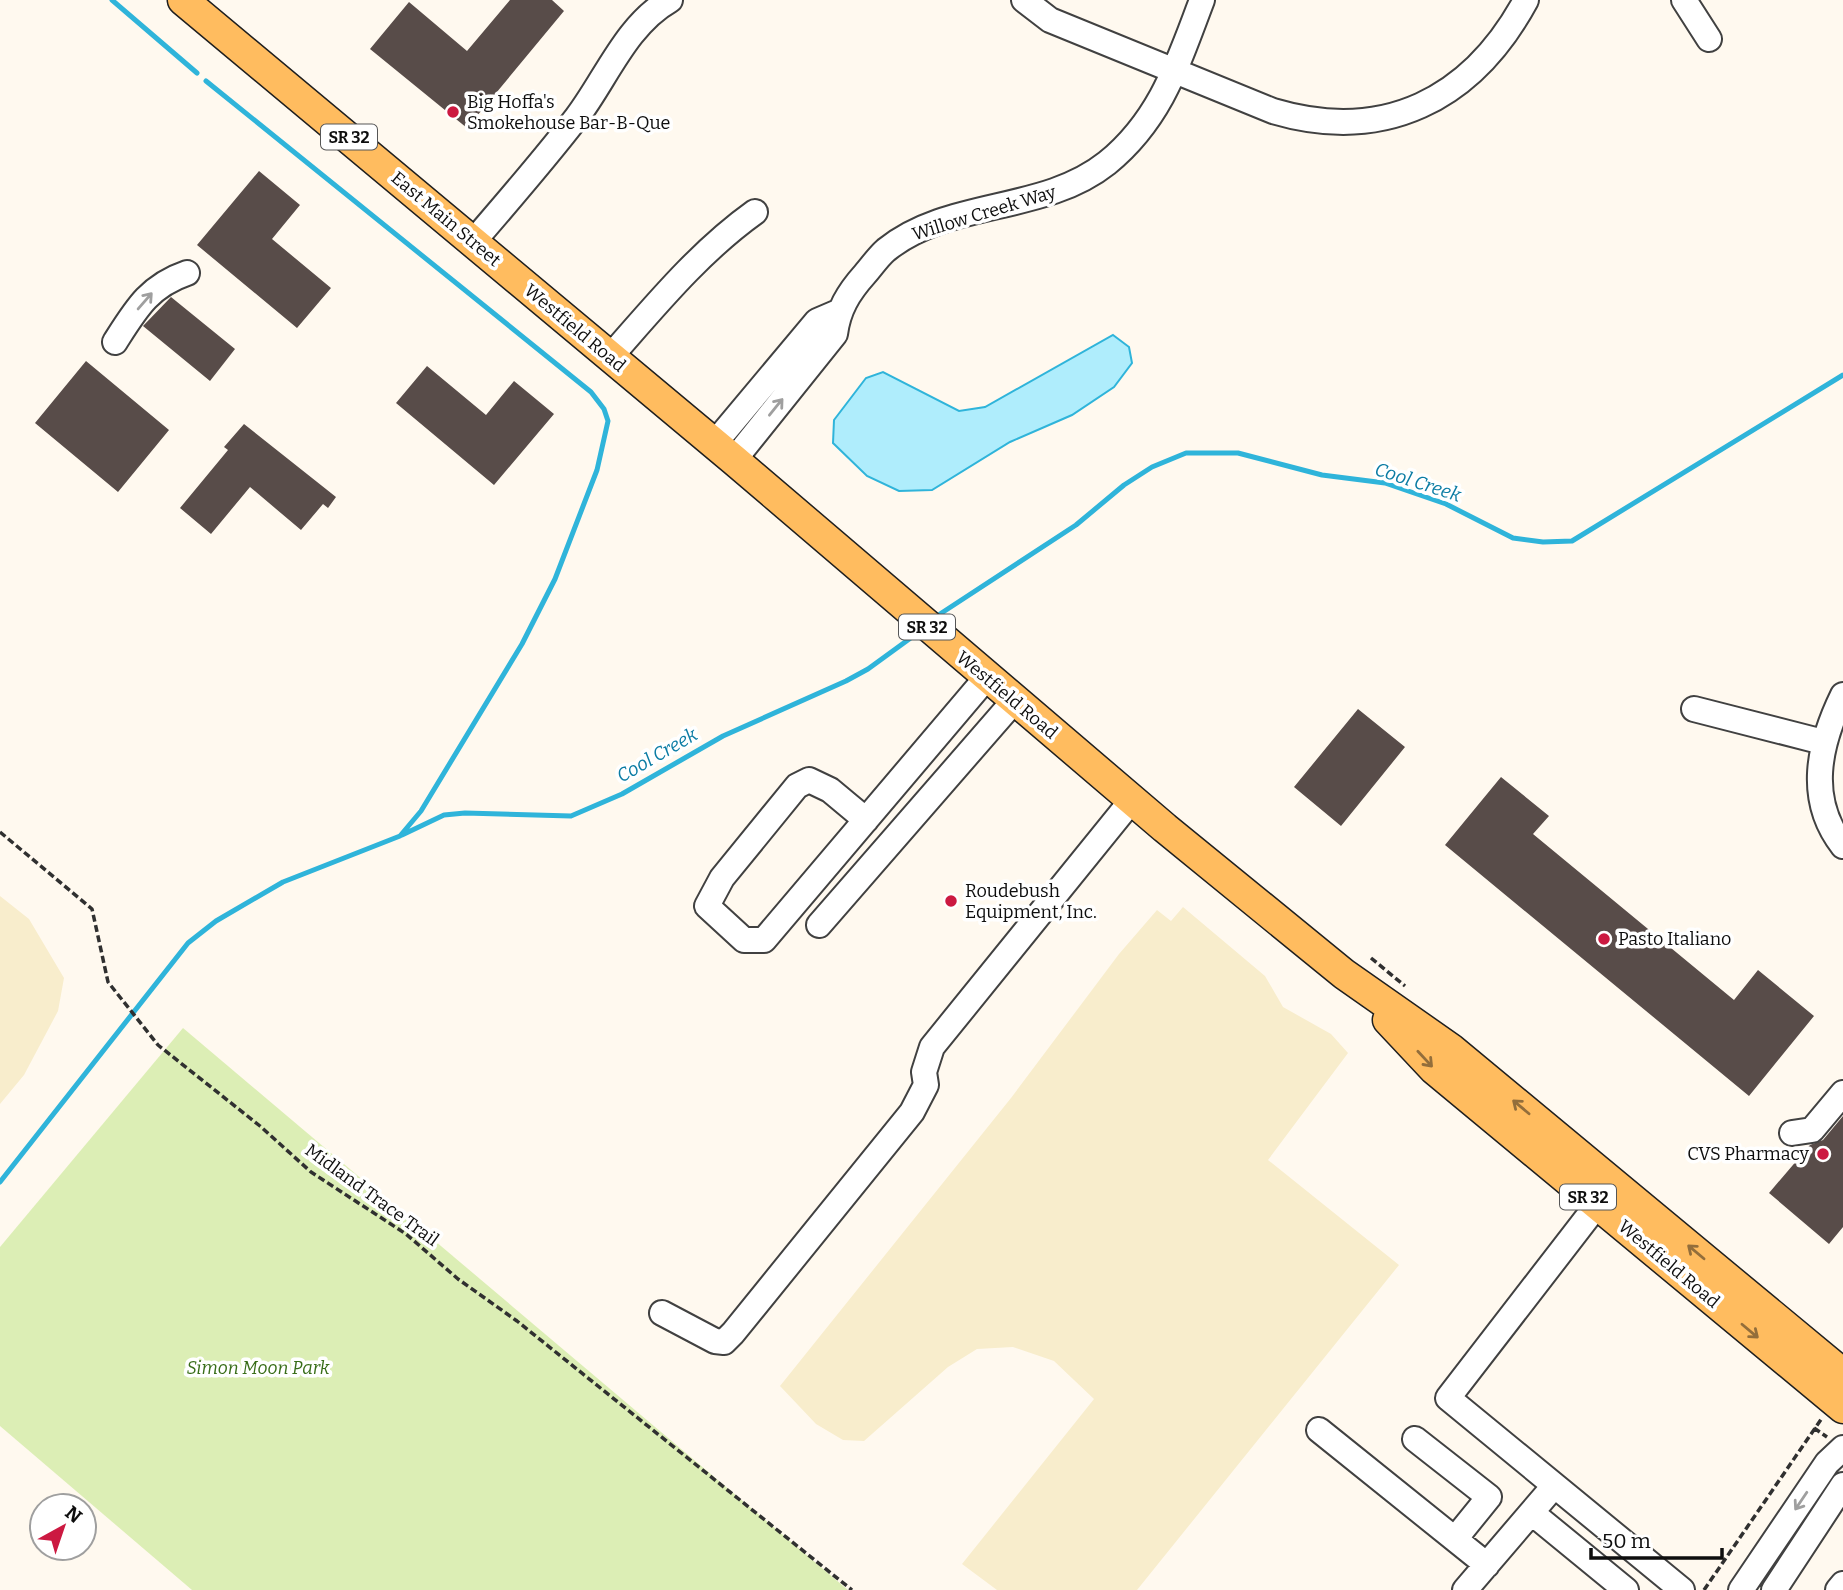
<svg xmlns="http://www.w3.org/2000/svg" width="1843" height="1590" viewBox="0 0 1843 1590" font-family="Bitter,serif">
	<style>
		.farmland { fill: #f8edcc }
		.green { fill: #dceeb5 }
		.water { fill: #afedfc; stroke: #2fb4da; stroke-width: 2 }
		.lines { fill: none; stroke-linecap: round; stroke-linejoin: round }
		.stream { stroke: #2fb4da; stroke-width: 5 }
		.building { fill: #584c49 }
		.minor-casing { stroke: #414141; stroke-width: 28 }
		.major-casing { stroke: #1f1f1f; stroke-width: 33 }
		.path { stroke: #303030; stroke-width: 3.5; stroke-dasharray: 7 3.5; stroke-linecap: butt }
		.minor { stroke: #fff; stroke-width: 24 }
		.major { stroke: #ffbc5f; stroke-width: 30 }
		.oneway { stroke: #9f9f9f }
		.oneway2 { stroke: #936e3b }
		.poi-dot { fill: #cc1941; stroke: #fff; stroke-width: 2.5 }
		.labels { text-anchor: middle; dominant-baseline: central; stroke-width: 7; stroke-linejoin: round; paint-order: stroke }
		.shield { fill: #fff; stroke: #565656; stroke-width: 2 }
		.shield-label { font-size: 16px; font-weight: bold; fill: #0e0e0e }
		.poi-label { font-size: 18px; fill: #0e0e0e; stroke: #fff; text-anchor: start }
		.street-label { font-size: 18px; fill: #0e0e0e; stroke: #fff }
		.park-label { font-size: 18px; font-style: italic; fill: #386d18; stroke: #fff }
		.water-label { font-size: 19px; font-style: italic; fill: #0b7ca4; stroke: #fff }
	</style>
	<rect width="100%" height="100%" fill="#fff9ef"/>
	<path class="farmland" d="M0,896l29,23 35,59 -6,33 -34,64 -24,29z
		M1183,907l82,69 18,31 48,27 17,19 -80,107 131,105 -262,325h-140l-35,-26 132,-165 -40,-38 -41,-14 -36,2 -29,18 -84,74 -21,-1 -27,-16 -36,-38 231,-288 108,-144 38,-44 14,11z"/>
	<path class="green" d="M183,1028l665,562h-656l-192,-164v-179z"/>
	<path class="water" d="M1113,335l16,12 3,16 -18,24 -42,28 -62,27 -78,48 -33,1 -32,-15 -34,-33 1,-23 32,-42 17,-6 76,39 26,-4z"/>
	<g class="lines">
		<path class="stream" d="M112,0l85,73
			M940,614l136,-89 48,-40 28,-18 34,-14h52l84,22 63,8 61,21 67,34 30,4 29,-1 271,-166
			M402,835l42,-20 21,-2 106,3 51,-22 101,-58 123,-55 22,-12 44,-32
			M0,1182l188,-239 28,-22 67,-39 117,-46 21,-25 101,-167 33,-65 42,-109 11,-49 -4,-12 -13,-17 -385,-311"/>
	</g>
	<path class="building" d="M510,0h42l12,11 -97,117 -97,-79 39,-47 58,49z
		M259,171l41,34 -28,34 59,49 -34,40 -100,-83z
		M171,297l64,52 -25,32 -67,-55z
		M86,361l83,69 -51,62 -83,-69z
		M427,366l59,49 28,-34 40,33 -60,71 -98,-82z
		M244,424l92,73 -8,11 -5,-4 -22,26 -51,-43 -39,47 -31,-26 48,-58 -4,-3z
		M1358,709l47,38 -64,79 -47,-39z
		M1501,777l48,39 -16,18 201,166 24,-30 56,46 -65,80 -304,-251z
		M1843,1116v111l-14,17 -60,-51 41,-48 13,-5z"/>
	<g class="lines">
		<defs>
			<path id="minor" d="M1024,0l26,20 223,91c111,33 199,-11 253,-111
				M1684,0l25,39
				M473,242c35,-41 71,-82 104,-125 29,-38 49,-92 93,-117
				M115,342c21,-33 34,-56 72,-69
				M610,357c45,-51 89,-105 145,-145
				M714,444l103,-123 21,-9
				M734,460l101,-126c3,-24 13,-41 30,-60 7,-8 13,-17 21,-24 63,-51 157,-36 221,-87 54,-44 71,-100 95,-163
				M1843,695c-24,49 -37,104 0,151
				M1694,709l129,33
				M866,820l-36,-30 -21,-10 -12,6 -75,92 -15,28 37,34h20l223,-263
				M819,925l195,-224
				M1792,1133l20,-3 31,-37
				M1597,1205l-149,193 234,192
				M662,1313l53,28 9,1 9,-9 179,-221 14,-27 -2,-13 8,-25 200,-247
				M1319,1430l168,135
				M1415,1439l74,58 -34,42
				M1532,1513l94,77
				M1465,1590l89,-104
				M1741,1590l86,-127 16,-15
				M1774,1590l69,-105
				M1838,1590l5,-6"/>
			<path id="major" d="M183,0l551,460 431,368 179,146 107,75 392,325
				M1388,1020l46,49 409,339"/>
		</defs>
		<use href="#minor" class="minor-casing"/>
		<use href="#major" class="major-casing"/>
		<path class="path" d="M0,832l92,77 16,73 50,63 102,81 51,46 95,62 52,45 59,42 335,269
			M1371,958l34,28
			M1814,1428l13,9
			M1704,1590l118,-172"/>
		<use href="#minor" class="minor"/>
		<use href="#major" class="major"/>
	</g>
	<defs><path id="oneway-shaft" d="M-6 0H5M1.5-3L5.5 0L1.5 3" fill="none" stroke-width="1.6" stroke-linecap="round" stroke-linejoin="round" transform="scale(1.75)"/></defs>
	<g class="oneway">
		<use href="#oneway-shaft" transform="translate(145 301) rotate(-49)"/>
		<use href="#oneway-shaft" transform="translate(776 407) rotate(-51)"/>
		<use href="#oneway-shaft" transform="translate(1801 1501) rotate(124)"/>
	</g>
	<g class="oneway2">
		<use href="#oneway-shaft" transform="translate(1425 1059) rotate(47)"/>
		<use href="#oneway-shaft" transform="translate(1521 1107) rotate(-140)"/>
		<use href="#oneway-shaft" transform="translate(1696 1252) rotate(-140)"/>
		<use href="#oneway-shaft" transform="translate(1750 1331) rotate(40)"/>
	</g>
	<g class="poi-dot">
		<circle cx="453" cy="112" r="7"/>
		<circle cx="951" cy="901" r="7"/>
		<circle cx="1604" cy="939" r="7"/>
		<circle cx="1823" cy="1154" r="7"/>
	</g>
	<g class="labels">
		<g class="shield">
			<rect x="321" y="124.5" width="56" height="25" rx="5"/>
			<rect x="899" y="614.5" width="56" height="25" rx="5"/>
			<rect x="1560" y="1184.5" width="56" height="25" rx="5"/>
		</g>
		<g class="shield-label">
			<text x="349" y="137">SR 32</text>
			<text x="927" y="627">SR 32</text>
			<text x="1588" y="1197">SR 32</text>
		</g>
		<g class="poi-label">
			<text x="467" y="102">Big Hoffa's<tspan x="467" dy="21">Smokehouse Bar-B-Que</tspan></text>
			<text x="965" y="891">Roudebush<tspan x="965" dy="21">Equipment, Inc.</tspan></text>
			<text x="1618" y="939">Pasto Italiano</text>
			<text x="1809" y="1154" text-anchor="end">CVS Pharmacy</text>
		</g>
		<g class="street-label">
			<text transform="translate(984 213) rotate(-17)">Willow Creek Way</text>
			<text transform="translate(446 219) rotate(40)">East Main Street</text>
			<text transform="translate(575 328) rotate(40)">Westfield Road</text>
			<text transform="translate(1007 695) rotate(40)">Westfield Road</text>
			<text transform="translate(372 1195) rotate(36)">Midland Trace Trail</text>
			<text transform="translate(1669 1264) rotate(40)">Westfield Road</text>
		</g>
		<g class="park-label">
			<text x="258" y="1368">Simon Moon Park</text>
		</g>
		<g class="water-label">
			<text transform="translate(1418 482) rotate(18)">Cool Creek</text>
			<text transform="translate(657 755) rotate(-30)">Cool Creek</text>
		</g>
	</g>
	<g transform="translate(63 1527) rotate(40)"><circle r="33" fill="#ffffff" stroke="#9f9f9f" stroke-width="2"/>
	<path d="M0-5L12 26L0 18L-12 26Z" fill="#cc1941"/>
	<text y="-10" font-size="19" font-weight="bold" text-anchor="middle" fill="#0e0e0e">N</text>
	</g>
	<path d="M1591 1548v10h131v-10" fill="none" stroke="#0e0e0e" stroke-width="3.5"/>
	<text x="1602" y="1548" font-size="21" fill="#0e0e0e" stroke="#ffffff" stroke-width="5" paint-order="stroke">50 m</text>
</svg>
